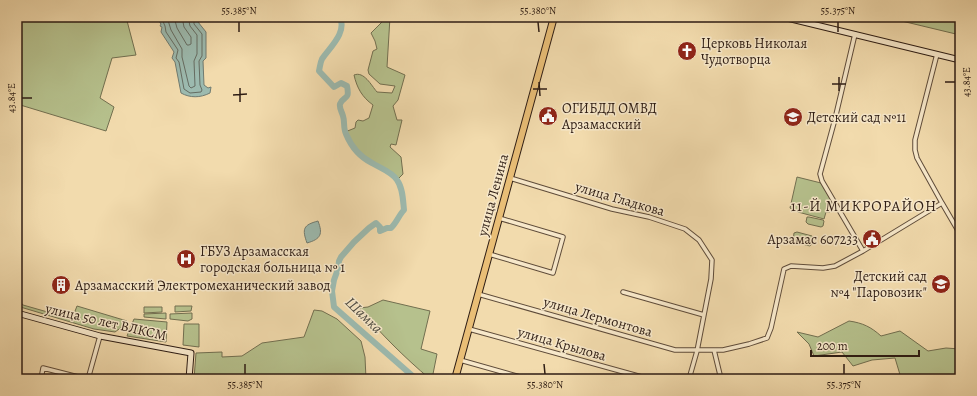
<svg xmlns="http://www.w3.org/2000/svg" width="977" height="396" viewBox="0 0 977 396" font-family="Alegreya,serif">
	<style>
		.green { fill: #b6c18d; stroke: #726f50 }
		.water { fill: #9cbaaf; stroke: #707b71 }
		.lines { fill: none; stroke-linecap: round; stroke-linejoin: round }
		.shore { stroke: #656c62; stroke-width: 1 }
		.river { stroke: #9cbaaf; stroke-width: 6 }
		.street-casing { stroke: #5f4c3a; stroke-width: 5.5 }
		.secondary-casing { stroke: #2e1d14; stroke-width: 7 }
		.primary-casing { stroke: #2e1d14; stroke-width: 8 }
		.street { stroke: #f7e8ca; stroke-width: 3.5 }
		.secondary { stroke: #f7e8ca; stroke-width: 5 }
		.primary { stroke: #e9be76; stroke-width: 6 }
		.ticks { fill: none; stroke: #2e1d14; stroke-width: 1.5 }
		.labels { text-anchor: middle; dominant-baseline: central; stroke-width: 3; stroke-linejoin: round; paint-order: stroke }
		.poi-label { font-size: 14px; fill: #2e1d14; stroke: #f7e8ca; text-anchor: start }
		.street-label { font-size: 14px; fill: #2e1d14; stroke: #f7e8ca }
		.neighbourhood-label { font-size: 15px; letter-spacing: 1px; fill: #2e1d14; stroke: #f7e8ca }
		.water-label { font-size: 15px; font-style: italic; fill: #4f4c42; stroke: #f7e8ca }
		.neatline { fill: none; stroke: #2e1d14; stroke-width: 1.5 }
		.ticks-label { font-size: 10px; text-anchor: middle; fill: #2e1d14 }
	</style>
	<rect width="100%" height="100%" fill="#f2dbad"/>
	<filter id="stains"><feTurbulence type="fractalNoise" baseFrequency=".005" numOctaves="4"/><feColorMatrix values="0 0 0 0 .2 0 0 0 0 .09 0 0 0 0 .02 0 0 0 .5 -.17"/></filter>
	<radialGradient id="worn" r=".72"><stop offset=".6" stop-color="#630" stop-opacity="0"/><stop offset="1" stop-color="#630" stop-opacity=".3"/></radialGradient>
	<path class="green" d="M17,17h109l10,38 -24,3 -12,40 14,9 -8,24 -89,-27z
		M384,17h6l-3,50 18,8 -7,25 -5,6 4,14h5l-6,25 -5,-1 -1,3 11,10 2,17 -6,6 -11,-9 -22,-13 -14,-16 -5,-10 10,-4 1,-6 2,-2 5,1 6,-3 4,-13c-11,-8 -16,-17 -19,-30 10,-4 17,10 23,17l15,1 3,-7 -15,-2 -11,-10 -1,-4 5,-19 4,-2 -2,-8 -4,-8 13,-13z
		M885,17h75v18z
		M797,177l24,6 11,19 -2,10h-4l-2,7 -26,-7 -8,-4z
		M807,217h2l14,3 1,1 -1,5 -2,1 -13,-3 -2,-2z
		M797,232l15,4 2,2 -2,6 -2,2 -16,-4 -1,-2 1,-7z
		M17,298l6,7 49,14 5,-13 50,15 -1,3 -11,8 -21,-3 -77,-23z
		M383,300l47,11 -9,38 16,5 -5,25h-2c-26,-22 -49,-45 -71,-71l9,-1z
		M175,306h17l-1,5 -16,1z
		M144,307h18v5l-18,1z
		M314,310l8,1 15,8 24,22 4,16 1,22h-172l2,-26 26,-1v5l20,-1 20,-13 42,-6z
		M166,313v6l-22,-2v-3z
		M192,313v6l-4,2 -18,-2v-5z
		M134,319l33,3 -1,20 -39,-6z
		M849,321c14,2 22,6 32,15l19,-5 28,20 18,-3 14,1v30h-67l8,-1 -6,-20 -23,2 -19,6 -11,-14 -28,4 -5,-12 -12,-12 21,5z
		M184,324h15v23l-16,-2z"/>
	<path class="water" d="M156,17h42v5l8,10v26l-3,3 1,24 4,3 3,-1 -1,6c-10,5 -20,5 -29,0l-6,-31 -3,-4 2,-6 -13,-20 1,-5 -2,-1 1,-2z
		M318,221c5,13 3,18 -11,22 -5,-14 -4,-18 11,-22z"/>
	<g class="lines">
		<path class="shore" d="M161,17l4,9 1,6 12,18 -2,8 3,4 5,27 6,4 11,-1 1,-2 -2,-5 -1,-24 3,-5v-22l-8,-10v-7
			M167,17l4,13 11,19v8l7,29 2,2 4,-2 -1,-25 3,-7v-19l-7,-9 -2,-9
			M174,17l3,11 10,17h2l2,-1v-7l-7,-10 -2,-10"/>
		<path class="river" d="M340,17c7,16 -10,30 -18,42 -2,4 -2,8 -3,12l15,16 7,-4 6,3c3,15 -3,9 -7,18 -1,4 2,8 3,12 2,6 0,12 3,18 5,12 14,23 26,29 8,5 20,9 25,17 6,8 6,21 7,30 -5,5 -7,12 -13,18h-4l-7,3v-4l-4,-4 -7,5 -15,14 -13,15 -2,4 -1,8 -4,11 -2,11 2,16 82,72"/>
		<defs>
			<path id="street" d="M855,34l-20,85 -15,55 2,7 41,70
				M510,178l102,31 37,8 36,12 14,11 13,20 -1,19 -14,72 -8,28
				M942,203l18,31
				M489,254l64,19 10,-36 -64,-19
				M623,292l81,23
				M478,294l197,56h48l26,-6 18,-6 4,-10 13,-59 7,-3 32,2 12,-2 28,-15 79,-48 -25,-45 -2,-8v-10l22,-86
				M469,329l180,50
				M714,350l7,29
				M460,360l67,19
				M41,379l2,-11 43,11
				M88,379l12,-43"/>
			<path id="secondary" d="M783,17l177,43
				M17,313l83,23 91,17 -2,26"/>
			<path id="primary" d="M455,379l99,-362"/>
		</defs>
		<use href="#street" class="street-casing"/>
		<use href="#secondary" class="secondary-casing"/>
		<use href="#primary" class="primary-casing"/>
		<use href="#street" class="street"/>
		<use href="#secondary" class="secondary"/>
		<use href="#primary" class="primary"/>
	</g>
	<path class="ticks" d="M239,22v10M538,22l1,10M838,22v10M839,77v14M539,82l1,14M945,82h10M832,84h14M240,88v14M533,89h14M233,95l14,-1M22,98h10M245,364v10M544,364l1,10M844,364v10"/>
	<defs>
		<symbol id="church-disc" viewBox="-11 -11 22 22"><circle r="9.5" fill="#8f2418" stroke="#f7e8ca"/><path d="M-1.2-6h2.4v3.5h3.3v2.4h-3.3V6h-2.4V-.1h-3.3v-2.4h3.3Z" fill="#fff"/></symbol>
		<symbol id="civic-disc" viewBox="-11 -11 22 22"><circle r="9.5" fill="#8f2418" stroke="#f7e8ca"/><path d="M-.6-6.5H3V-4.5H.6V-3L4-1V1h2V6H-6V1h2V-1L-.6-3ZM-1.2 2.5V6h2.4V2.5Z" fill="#fff"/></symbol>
		<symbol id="school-disc" viewBox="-11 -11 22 22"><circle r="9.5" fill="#8f2418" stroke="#f7e8ca"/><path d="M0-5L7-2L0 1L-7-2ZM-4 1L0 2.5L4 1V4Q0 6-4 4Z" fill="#fff"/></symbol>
		<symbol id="hospital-disc" viewBox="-11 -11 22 22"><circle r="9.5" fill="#8f2418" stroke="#f7e8ca"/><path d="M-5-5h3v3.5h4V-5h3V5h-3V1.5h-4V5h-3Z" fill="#fff"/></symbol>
		<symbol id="building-disc" viewBox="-11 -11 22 22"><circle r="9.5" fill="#8f2418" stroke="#f7e8ca"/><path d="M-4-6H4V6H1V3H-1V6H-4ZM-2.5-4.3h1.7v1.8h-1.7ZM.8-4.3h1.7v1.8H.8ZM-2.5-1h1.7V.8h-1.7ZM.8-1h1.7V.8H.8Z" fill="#fff"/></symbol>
	</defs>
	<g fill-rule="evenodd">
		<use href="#church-disc" x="676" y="40" width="22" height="22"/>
		<use href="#civic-disc" x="537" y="105" width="22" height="22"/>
		<use href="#school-disc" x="782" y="106" width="22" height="22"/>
		<use href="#civic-disc" x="861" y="228" width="22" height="22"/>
		<use href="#hospital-disc" x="175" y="248" width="22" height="22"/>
		<use href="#school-disc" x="930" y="273" width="22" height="22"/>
		<use href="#building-disc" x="50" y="274" width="22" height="22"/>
	</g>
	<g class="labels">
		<g class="poi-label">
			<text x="701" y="43">Церковь Николая<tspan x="701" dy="16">Чудотворца</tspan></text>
			<text x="562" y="108">ОГИБДД ОМВД<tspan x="562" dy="16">Арзамасский</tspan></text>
			<text x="807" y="117">Детский сад №11</text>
			<text x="858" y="239" text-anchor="end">Арзамас 607233</text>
			<text x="200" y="251">ГБУЗ Арзамасская<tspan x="200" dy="16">городская больница № 1</tspan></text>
			<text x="927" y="276" text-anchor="end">Детский сад<tspan x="927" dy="16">№4 "Паровозик"</tspan></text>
			<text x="75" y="285">Арзамасский Электромеханический завод</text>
		</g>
		<g class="street-label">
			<text transform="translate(493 195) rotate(-75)">улица Ленина</text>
			<text transform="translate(620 199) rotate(16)">улица Гладкова</text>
			<text transform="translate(598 317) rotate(16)">улица Лермонтова</text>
			<text transform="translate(106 322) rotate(13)">улица 50 лет ВЛКСМ</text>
			<text transform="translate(562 344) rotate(16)">улица Крылова</text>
		</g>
		<g class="neighbourhood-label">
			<text x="864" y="206">11-Й МИКРОРАЙОН</text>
		</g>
		<g class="water-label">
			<text transform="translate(364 315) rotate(44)">Шамка</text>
		</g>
	</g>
	<rect width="977" height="396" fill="none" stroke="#f2dbad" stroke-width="44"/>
	<path d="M811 350v6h108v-6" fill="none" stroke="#2e1d14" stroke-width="2"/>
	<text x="817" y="350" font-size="12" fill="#2e1d14" stroke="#f7e8ca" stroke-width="3" paint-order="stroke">200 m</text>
	<rect x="22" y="22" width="933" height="352" class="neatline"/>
	<g class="ticks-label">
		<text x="239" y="14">55.385°N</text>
		<text x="538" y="14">55.380°N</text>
		<text x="838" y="14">55.375°N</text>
		<text transform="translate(966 82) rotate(-90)" y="4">43.84°E</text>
		<text transform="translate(11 98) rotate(-90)" y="4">43.84°E</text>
		<text x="245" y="388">55.385°N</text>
		<text x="545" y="388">55.380°N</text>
		<text x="844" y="388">55.375°N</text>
	</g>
	<rect width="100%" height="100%" filter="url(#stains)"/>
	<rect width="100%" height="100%" fill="url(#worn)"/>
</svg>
